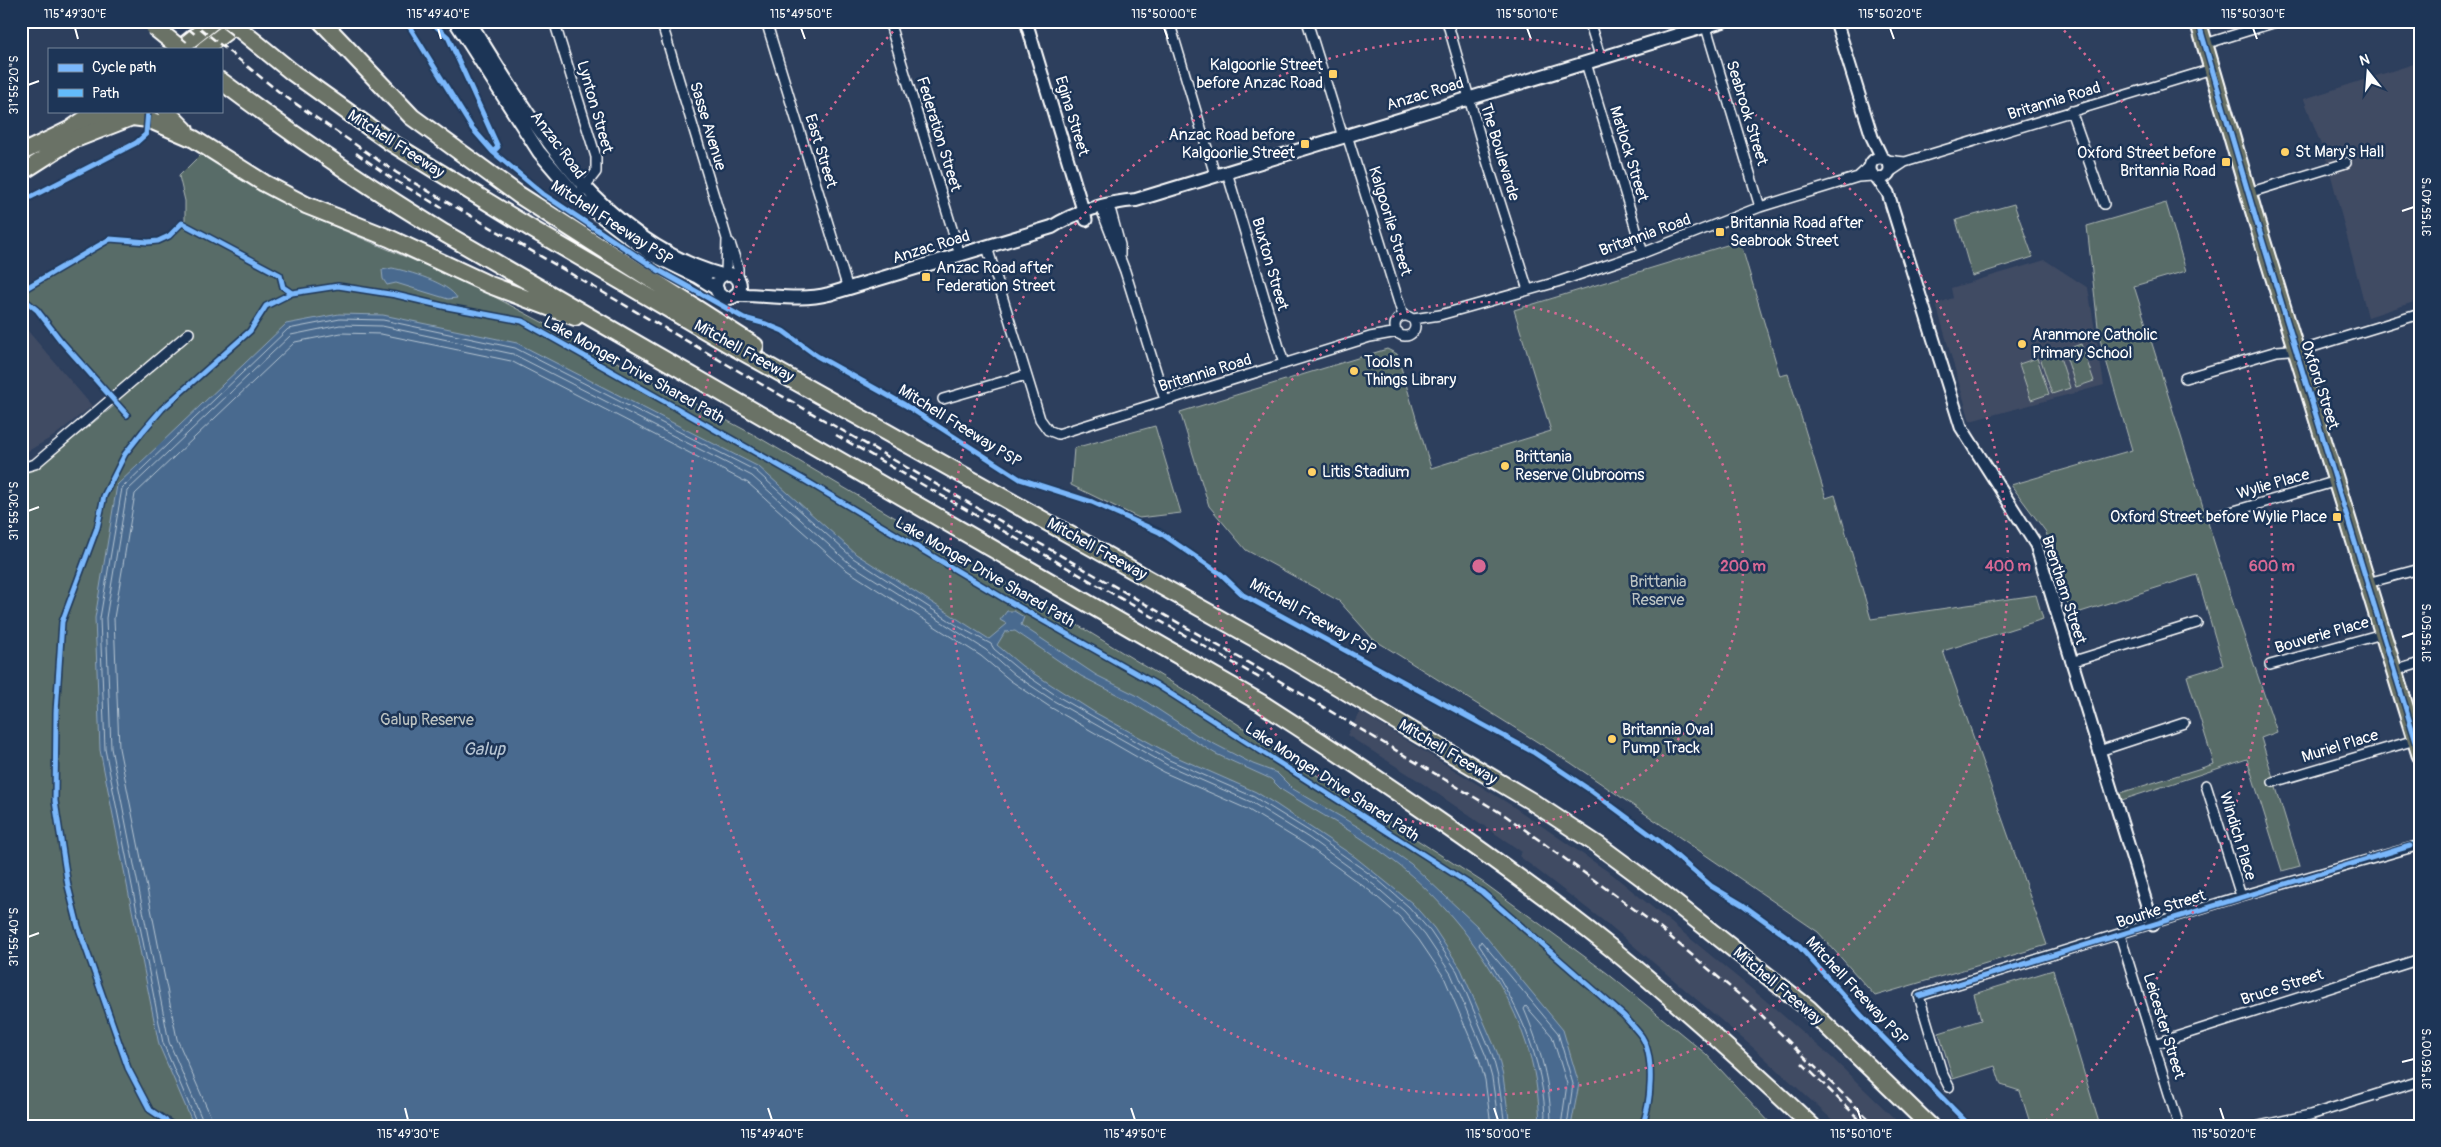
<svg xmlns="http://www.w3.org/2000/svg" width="2441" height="1147" viewBox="0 0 2441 1147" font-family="Pangolin,sans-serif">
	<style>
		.built { fill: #404b64 }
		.green { fill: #596c67; stroke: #acb6b3 }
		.water { fill: #486b8f; stroke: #91a6bc }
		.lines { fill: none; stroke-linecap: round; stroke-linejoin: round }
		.shore { stroke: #b6c4d2; stroke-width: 1 }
		.minor-casing { stroke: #fff; stroke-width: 12 }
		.tertiary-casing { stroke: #fff; stroke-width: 15 }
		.secondary-casing { stroke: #fff; stroke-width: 16 }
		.primary-casing { stroke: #fff; stroke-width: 19 }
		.motorway-casing { stroke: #fff; stroke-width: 20 }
		.minor { stroke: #1d3557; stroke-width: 9 }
		.tertiary { stroke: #1d3557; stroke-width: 11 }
		.secondary { stroke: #1d3557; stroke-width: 12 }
		.primary { stroke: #6a7266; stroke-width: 15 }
		.motorway { stroke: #6a7266; stroke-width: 16 }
		.rail { stroke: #fff; stroke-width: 2.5; stroke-dasharray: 8 4; stroke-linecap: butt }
		.motorway-bridge-casing { stroke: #fff; stroke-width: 20; stroke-linecap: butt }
		.motorway-bridge { stroke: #6a7266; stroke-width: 16 }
		.quiet { stroke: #63bbfa; stroke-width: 4; stroke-dasharray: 8 4; stroke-linecap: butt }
		.cycleway-casing { stroke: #1d3557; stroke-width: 8 }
		.cycleway { stroke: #7ab7fb; stroke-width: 5 }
		.ticks { fill: none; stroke: #fff; stroke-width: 2 }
		.ring { fill: none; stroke: #d76994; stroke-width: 2.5; stroke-dasharray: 2.5 5 }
		.poi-dot { fill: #ffd166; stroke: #1d3557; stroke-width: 2 }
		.labels { text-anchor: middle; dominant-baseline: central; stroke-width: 5; stroke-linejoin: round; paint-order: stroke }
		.poi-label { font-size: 16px; fill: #fff; stroke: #1d3557; text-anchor: start }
		.street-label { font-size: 16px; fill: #fff; stroke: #1d3557 }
		.park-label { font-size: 16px; fill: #bdc4c2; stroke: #1d3557 }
		.water-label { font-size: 18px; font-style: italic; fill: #b6c4d2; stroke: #1d3557 }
		.centre { fill: #d76994; stroke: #1d3557; stroke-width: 2.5 }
		.ring-label { font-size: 15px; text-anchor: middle; font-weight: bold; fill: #d76994; stroke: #1d3557; stroke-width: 5; stroke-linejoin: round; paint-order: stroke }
		.neatline { fill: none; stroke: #fff; stroke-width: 2 }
		.ticks-label { font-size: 12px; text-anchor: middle; fill: #fff }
	</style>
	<rect width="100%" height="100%" fill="#2d3f5d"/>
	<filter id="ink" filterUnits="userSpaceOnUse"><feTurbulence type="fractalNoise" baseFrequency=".02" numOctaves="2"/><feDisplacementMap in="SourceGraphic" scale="10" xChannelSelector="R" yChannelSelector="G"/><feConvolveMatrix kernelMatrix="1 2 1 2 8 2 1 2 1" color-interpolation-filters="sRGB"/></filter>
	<g filter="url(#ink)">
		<path class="built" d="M2420,62v238l-52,17 -40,-153 -24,-65z
			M2045,260l43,28 16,97 -134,36 -34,-117 17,-6 -2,-10z
			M21,323l71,83 -38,30 -33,19z
			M1360,712l151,93 102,70 152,125 66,57 71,69h-63l-83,-76 -142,-121 -95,-73 3,-4 -106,-73 -69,-44z"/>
		<path class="green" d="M201,154l97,57 176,75 284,151 316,186 117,71 293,189 123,90 99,81 67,72h-1752v-653l16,-5 83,-67 -58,-61 -24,-32 -17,-13 7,-7 83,-47 36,4 12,-2 11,-5 9,-7 6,-9v-21l-6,-25z
			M2166,203l20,68 -52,15 100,320 43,126 -16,6 39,128 -18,5 -35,-112 -125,41 -2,-7 94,-29 -27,-88 36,-11 -26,-90 -126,40 -25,-83 -35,-47 121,-35 -33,-114 -12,-110z
			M2014,204l19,53 -61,19 -16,-56z
			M1740,241l40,135 8,-2 38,124 9,-3 36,124 165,-24 7,24 -100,32 104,294 -172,51 -57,-64 -247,-169 -198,-124 -34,-38 -93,-51 -37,-44 -29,-94 207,-63 10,5 34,114 120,-37 -37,-121z
			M2081,344l13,37 -18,6 -12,-37z
			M2058,351l12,37 -18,6 -12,-37z
			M2037,358l12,36 -18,6 -12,-36z
			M1155,426l26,87 -42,5 -68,-33 3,-37z
			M2053,970l47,156h-69l-11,-35 -19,-6 -6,-19 -42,13 -14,-46 42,-13 -7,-26z"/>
		<path class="water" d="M392,268c16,3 57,15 65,30l-9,1 -52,-16 -9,2 -4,-6 -1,-9z
			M339,314l44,1 134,28 242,124 97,87 133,85 18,-15 -7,-4 7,-9h7l10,6 -3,8 75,50 40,20 61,40 56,29 24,9 16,16 67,39 51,36 66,62 86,104 16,54 -8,42h-31c-1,-29 -5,-59 -15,-86 -22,-67 -78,-139 -134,-181 -34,-26 -73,-46 -109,-69l-11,-11 -55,-25 -92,-56 -43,-22 -66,-45 -10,1 -8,13 25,21 72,46 78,43 84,37 21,13 78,52 57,46 22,25 27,41 36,83 6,24 7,50h-1316l-35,-81 -59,-295 -5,-132 22,-133 169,-161z"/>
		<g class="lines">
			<path class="shore" d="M198,1126l-35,-83 -58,-294 -5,-131 22,-130 166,-159 52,-10 43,1 132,28 241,123 97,87 108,70 30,16 3,5 25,21 38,26 112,64 85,37 58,36 66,47 31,27 21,24 27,40 35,83 6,23 7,49
				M205,1126l-36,-84 -58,-294 -5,-130 21,-127 164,-156 49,-10 42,1 131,28 239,122 97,87 137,87 29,25 39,26 113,64 84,37 58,36 65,47 30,26 21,24 26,39 35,82 6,22 7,48
				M212,1126l-1,-9 -34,-78 -58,-291 -5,-130 21,-124 160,-152 46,-9 40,1 130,27 237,122 97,86 136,87 30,25 39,26 113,65 84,37 58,35 65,47 29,25 20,24 25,37 35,82 6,21 6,46
				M1545,1126c1,-68 -30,-126 -66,-181l2,-4 77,92 15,51 -6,42
				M1551,1126c0,-41 -11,-80 -27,-117l2,-3 26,30 15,48 -6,42"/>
			<defs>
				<path id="minor" d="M554,21l42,136v15l-14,18
					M661,21l66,218 -1,35
					M766,21l82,268
					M889,21l71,234
					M1169,21l46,154
					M1307,21l36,116
					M1447,21l40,140 41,129
					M1589,21l12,38
					M1706,27l54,180
					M2205,44l74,-23
					M1586,63l57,190
					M2071,111l33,93
					M1347,135l56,181
					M1886,160l19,2
					M1227,172l57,192
					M1890,172l15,-10 307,-93
					M1858,177l12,-11
					M2248,193l98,-30
					M1111,212l9,33v11
					M1103,214l22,57 40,129
					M730,243l8,25v10
					M987,247l53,172 8,11 10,4 312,-97 28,-5
					M1395 326a10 10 0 1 1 20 0a10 10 0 1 1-20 0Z
					M1413,319l27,-4 117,-33 86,-29 117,-46 98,-30 15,-1
					M2185,378l92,-27 32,-3 111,-34
					M943,399l83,-24
					M21,468l14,-4 154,-131
					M2217,516l120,-35
					M2367,583l53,-14
					M2071,662l126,-39
					M2270,665l112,-31
					M2394,671l26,-8
					M2099,751l85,-28
					M2273,782l142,-42
					M2206,785l35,111
					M2120,935l59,191
					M2154,1044l266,-85
					M1949,1087l-7,-14 -23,-77 322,-100 179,-51
					M2259,1126l51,-11 110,-34"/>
				<path id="tertiary" d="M1026,21l60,199
					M1836,21l36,116 10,21
					M1870 168a10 10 0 1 1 20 0a10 10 0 1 1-20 0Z
					M1877,178l11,15 3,10 70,224 75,118 117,380"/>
				<path id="secondary" d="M455,21l84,131 41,48 71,54 45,22 21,13
					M469,21c63,101 131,221 253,254
					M716 286a12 12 0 1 1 24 0a12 12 0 1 1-24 0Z
					M735,295c32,-1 63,7 94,-1l223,-67c23,-15 57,-25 84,-27l587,-179"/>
				<path id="primary" d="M2198,21l59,202 163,532
					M179,49l35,-28
					M204,49l37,-28
					M21,153l49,-24 26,-18
					M21,173l97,-62"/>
				<path id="motorway" d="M321,21l91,96 107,78 236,151
					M238,28l54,44 98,70 142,87 195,114 561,314 243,144 67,44 58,43 152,120 122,118
					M221,81c72,54 146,105 223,152l817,470c120,77 238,156 350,245 69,56 136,117 201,178
					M166,111l19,19
					M78,138l54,-21 16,2 46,20 70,44 42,22 83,33 101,47 85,32"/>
			</defs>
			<use href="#minor" class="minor-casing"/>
			<use href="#tertiary" class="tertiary-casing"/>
			<use href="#secondary" class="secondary-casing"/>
			<use href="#primary" class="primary-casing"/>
			<use href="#motorway" class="motorway-casing"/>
			<use href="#minor" class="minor"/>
			<use href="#tertiary" class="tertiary"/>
			<use href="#secondary" class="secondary"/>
			<use href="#primary" class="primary"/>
			<use href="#motorway" class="motorway"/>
			<path class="rail" d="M179,21l17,14
				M191,21l92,74 114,78 364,211 512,293 233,139 150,109 92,77 128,124
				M356,153l35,25 51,30
				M836,435l427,245
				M1802,1063l64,63"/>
			<defs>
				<path id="motorway-bridge" d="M229,21l9,7
					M154,27l27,22"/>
			</defs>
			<use href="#motorway-bridge" class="motorway-bridge-casing"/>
			<use href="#motorway-bridge" class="motorway-bridge"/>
			<path class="quiet" d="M2410,846l10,-6"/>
			<defs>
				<path id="cycleway" d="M406,21l66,107 21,24 50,42 115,76 86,48 22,6 17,7 34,25 88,49 115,74 72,23 67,30 62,42 22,21 290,157 57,38 69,51 52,45 32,19 54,39 64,71 109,111
					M430,21l18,16 50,110 -5,5
					M2198,21l59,202 163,532
					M21,202l115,-59 10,-9 2,-23
					M21,291l89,-52 38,3 10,-1 11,-5 13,-13 98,52 3,12 9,6
					M21,297l16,13 24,31 66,74
					M1919,996l491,-150
					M174,1126l-24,-16 -22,-42 -50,-142 -10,-40 -13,-85 1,-89 6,-90 35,-94 7,-32 21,-42 18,-23 19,-22 88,-78 16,-25 26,-13 46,-7 58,9 51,12 75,14 279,157 202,120 154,87 325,207 142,124c6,7 13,14 18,21 13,21 9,67 0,89"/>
			</defs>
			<use href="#cycleway" class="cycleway-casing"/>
			<use href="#cycleway" class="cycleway"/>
		</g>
	</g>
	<path class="ticks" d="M75,28l3,11M438,28l3,11M801,28l4,11M1164,28l4,11M1527,28l4,11M1890,28l4,11M2253,28l4,11M28,85l11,-4M2402,211l12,-4M28,511l11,-4M2402,637l12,-4M28,937l11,-4M2402,1062l12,-3M405,1108l3,12M768,1108l4,12M1131,1108l4,12M1494,1108l4,12M1857,1108l4,12M2220,1108l4,12"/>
	<g class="ring">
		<circle cx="1479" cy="566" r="264"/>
		<circle cx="1479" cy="566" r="529"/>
		<path d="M913 1122A793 793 0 0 1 899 25M2059 25A793 793 0 0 1 2045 1122"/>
	</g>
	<g class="poi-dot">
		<rect x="1328" y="69" width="10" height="10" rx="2.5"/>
		<rect x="1300" y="139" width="10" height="10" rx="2.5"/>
		<circle cx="2285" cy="152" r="5"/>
		<rect x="2221" y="157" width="10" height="10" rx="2.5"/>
		<rect x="1715" y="227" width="10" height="10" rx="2.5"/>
		<rect x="921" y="272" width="10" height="10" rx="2.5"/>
		<circle cx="2022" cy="344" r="5"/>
		<circle cx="1354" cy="371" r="5"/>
		<circle cx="1505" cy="466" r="5"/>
		<circle cx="1312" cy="472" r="5"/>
		<rect x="2332" y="512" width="10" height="10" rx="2.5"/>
		<circle cx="1612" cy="739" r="5"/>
	</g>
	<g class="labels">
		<g class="poi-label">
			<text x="1323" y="65" text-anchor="end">Kalgoorlie Street<tspan x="1323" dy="18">before Anzac Road</tspan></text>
			<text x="1295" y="135" text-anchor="end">Anzac Road before<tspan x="1295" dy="18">Kalgoorlie Street</tspan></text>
			<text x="2295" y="152">St Mary's Hall</text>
			<text x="2216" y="153" text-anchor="end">Oxford Street before<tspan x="2216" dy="18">Britannia Road</tspan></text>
			<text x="1730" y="223">Britannia Road after<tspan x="1730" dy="18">Seabrook Street</tspan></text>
			<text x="936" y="268">Anzac Road after<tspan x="936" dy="18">Federation Street</tspan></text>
			<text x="2032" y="335">Aranmore Catholic<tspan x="2032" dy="18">Primary School</tspan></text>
			<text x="1364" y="362">Tools n<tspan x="1364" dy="18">Things Library</tspan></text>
			<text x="1515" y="457">Brittania<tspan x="1515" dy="18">Reserve Clubrooms</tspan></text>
			<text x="1322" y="472">Litis Stadium</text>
			<text x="2327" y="517" text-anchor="end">Oxford Street before Wylie Place</text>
			<text x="1622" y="730">Britannia Oval<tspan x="1622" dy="18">Pump Track</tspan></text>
		</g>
		<g class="street-label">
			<text transform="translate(1425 94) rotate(-17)">Anzac Road</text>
			<text transform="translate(2054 101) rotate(-17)">Britannia Road</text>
			<text transform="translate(595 107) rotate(74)">Lynton Street</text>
			<text transform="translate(1747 113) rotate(73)">Seabrook Street</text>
			<text transform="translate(1072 116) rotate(73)">Egina Street</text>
			<text transform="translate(708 126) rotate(73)">Sasse Avenue</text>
			<text transform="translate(939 134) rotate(73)">Federation Street</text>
			<text transform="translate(396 144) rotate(33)">Mitchell Freeway</text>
			<text transform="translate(558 145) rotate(53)">Anzac Road</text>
			<text transform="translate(821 151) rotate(73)">East Street</text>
			<text transform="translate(1500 152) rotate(73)">The Boulevarde</text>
			<text transform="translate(1629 154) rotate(73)">Matlock Street</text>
			<text transform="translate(1390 221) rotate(73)">Kalgoorlie Street</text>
			<text transform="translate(612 223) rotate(33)">Mitchell Freeway PSP</text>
			<text transform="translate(1645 235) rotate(-20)">Britannia Road</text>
			<text transform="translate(931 247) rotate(-17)">Anzac Road</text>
			<text transform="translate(1270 264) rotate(74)">Buxton Street</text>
			<text transform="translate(744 351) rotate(29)">Mitchell Freeway</text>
			<text transform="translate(634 370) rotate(29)">Lake Monger Drive Shared Path</text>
			<text transform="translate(1205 373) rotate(-17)">Britannia Road</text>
			<text transform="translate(2320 385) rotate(72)">Oxford Street</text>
			<text transform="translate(960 426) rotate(32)">Mitchell Freeway PSP</text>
			<text transform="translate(2273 484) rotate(-16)">Wylie Place</text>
			<text transform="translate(1097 549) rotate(29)">Mitchell Freeway</text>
			<text transform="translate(985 572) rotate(30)">Lake Monger Drive Shared Path</text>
			<text transform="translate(2064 590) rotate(72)">Brentham Street</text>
			<text transform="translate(1313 617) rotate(29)">Mitchell Freeway PSP</text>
			<text transform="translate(2322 635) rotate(-16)">Bouverie Place</text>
			<text transform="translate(2340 746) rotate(-17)">Muriel Place</text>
			<text transform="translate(1448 752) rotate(31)">Mitchell Freeway</text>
			<text transform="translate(1332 782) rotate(33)">Lake Monger Drive Shared Path</text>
			<text transform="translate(2238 836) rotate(73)">Windich Place</text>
			<text transform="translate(2161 909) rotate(-18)">Bourke Street</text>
			<text transform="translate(1778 986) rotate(40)">Mitchell Freeway</text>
			<text transform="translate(2282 987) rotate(-18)">Bruce Street</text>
			<text transform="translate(1857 991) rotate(47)">Mitchell Freeway PSP</text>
			<text transform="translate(2164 1026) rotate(73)">Leicester Street</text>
		</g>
		<g class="park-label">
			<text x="1658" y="582">Brittania<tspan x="1658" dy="18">Reserve</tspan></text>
			<text x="427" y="720">Galup Reserve</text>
		</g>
		<g class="water-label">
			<text x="484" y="749">Galup</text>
		</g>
	</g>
	<circle cx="1479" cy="566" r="8" class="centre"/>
	<g class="ring-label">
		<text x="1743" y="571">200 m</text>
		<text x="2008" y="571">400 m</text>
		<text x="2272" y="571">600 m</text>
	</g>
	<rect width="2441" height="1147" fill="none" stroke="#1d3557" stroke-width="55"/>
	<rect x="48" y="48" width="175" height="65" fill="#1d3557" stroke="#77869a"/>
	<rect x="58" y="64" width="25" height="8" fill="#7ab7fb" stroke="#77869a"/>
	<text x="92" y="72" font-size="15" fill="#ffffff">Cycle path</text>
	<rect x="58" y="89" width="25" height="8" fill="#63bbfa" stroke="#77869a"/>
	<text x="92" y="98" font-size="15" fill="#ffffff">Path</text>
	<g transform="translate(2368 72) rotate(343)" stroke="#1d3557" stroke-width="4" paint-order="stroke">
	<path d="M0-4L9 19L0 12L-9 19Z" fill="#ffffff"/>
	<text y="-8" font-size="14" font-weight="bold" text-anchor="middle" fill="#ffffff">N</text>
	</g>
	<rect x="28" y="28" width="2386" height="1092" class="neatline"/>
	<g class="ticks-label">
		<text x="75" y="18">115°49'30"E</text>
		<text x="438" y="18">115°49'40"E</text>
		<text x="801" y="18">115°49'50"E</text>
		<text x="1164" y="18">115°50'00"E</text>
		<text x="1527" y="18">115°50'10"E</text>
		<text x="1890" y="18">115°50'20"E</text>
		<text x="2253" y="18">115°50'30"E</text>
		<text transform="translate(14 85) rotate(-90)" y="4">31°55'20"S</text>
		<text transform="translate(2427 207) rotate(-90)" y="4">31°55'40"S</text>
		<text transform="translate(14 511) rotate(-90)" y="4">31°55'30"S</text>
		<text transform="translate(2427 633) rotate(-90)" y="4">31°55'50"S</text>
		<text transform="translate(14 937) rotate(-90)" y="4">31°55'40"S</text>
		<text transform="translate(2427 1059) rotate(-90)" y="4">31°56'00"S</text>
		<text x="408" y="1138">115°49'30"E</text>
		<text x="772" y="1138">115°49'40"E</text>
		<text x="1135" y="1138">115°49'50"E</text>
		<text x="1498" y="1138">115°50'00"E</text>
		<text x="1861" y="1138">115°50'10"E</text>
		<text x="2224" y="1138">115°50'20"E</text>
	</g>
</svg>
